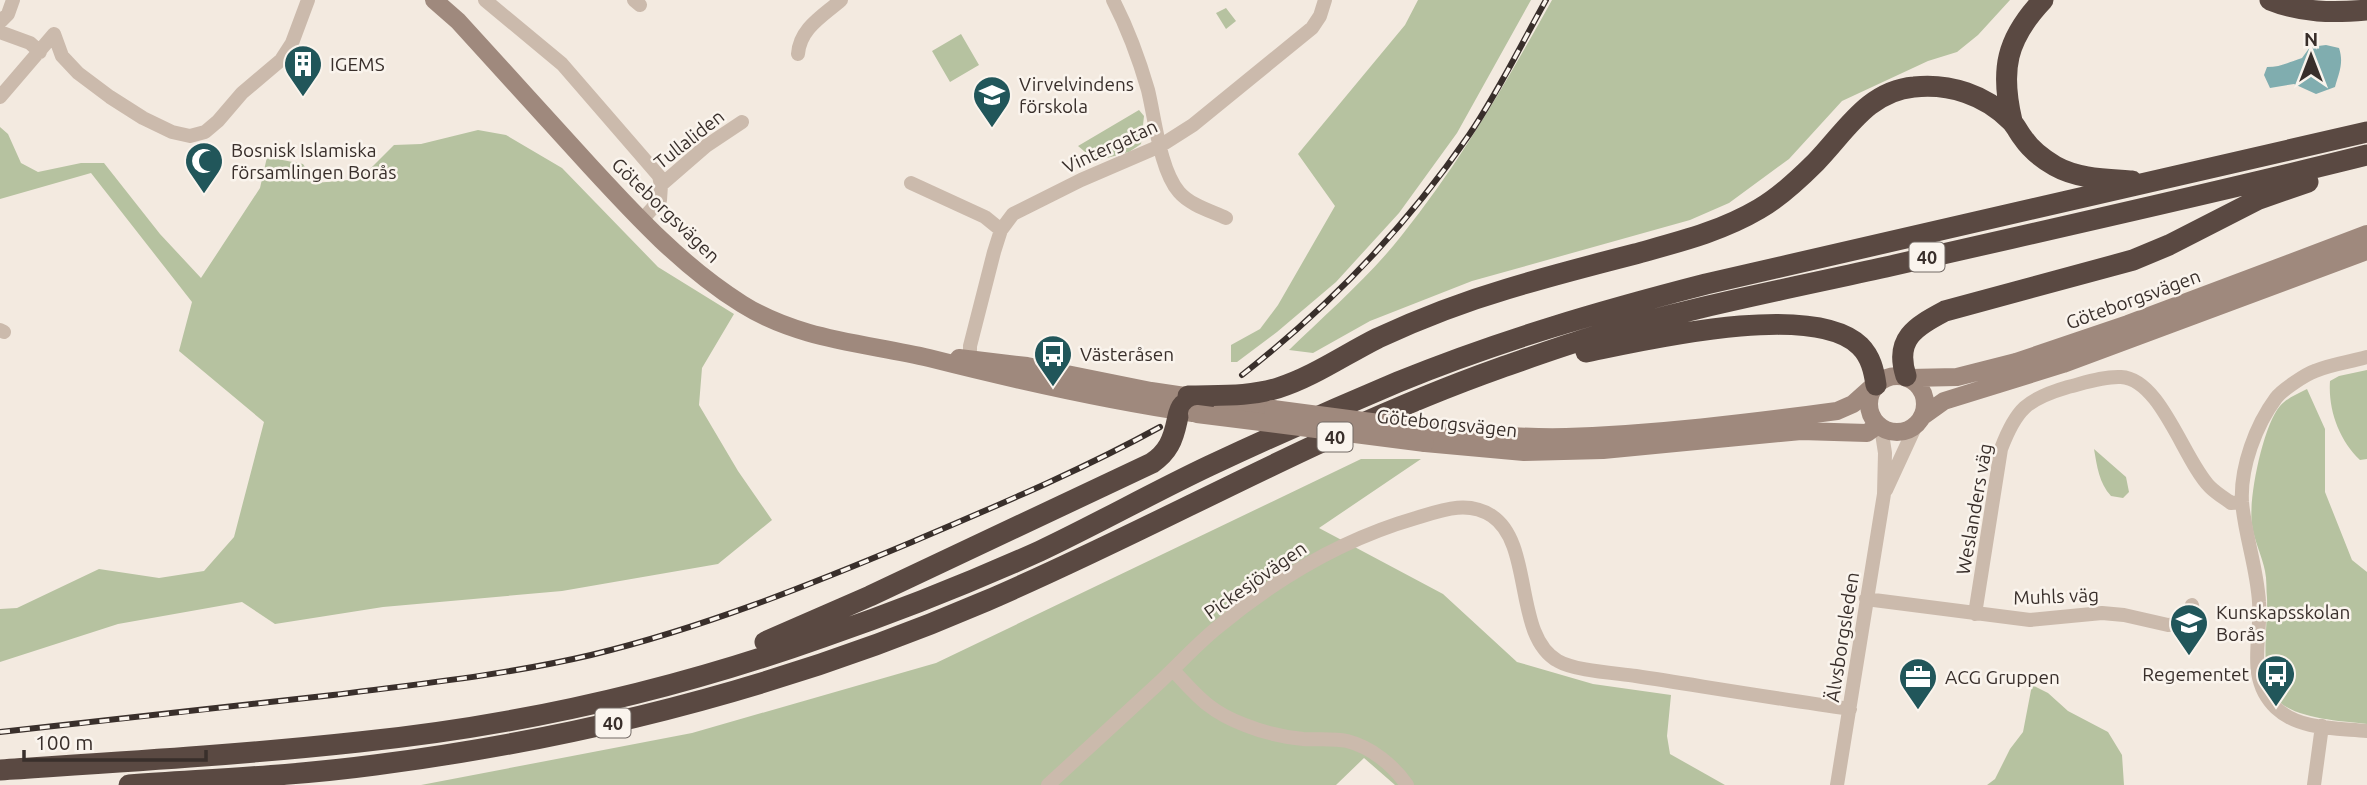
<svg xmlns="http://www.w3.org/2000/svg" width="2367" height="785" viewBox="0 0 2367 785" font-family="Ubuntu,sans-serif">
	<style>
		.green { fill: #b6c2a0 }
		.water { fill: #80adaf }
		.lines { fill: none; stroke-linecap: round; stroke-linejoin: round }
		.street { stroke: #cbbaac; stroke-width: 14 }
		.secondary { stroke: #9f897d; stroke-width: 18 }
		.highway { stroke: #5a4942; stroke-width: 21 }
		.rail-casing { stroke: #392f2b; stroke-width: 6 }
		.rail { stroke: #faf4ed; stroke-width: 3.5; stroke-dasharray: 10; stroke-linecap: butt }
		.secondary-bridge { stroke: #9f897d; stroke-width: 18 }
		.labels { text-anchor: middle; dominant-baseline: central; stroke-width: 5; stroke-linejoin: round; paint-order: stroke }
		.shield { fill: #faf4ed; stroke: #736a65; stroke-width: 2 }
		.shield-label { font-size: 18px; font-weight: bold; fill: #392f2b }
		.poi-label { font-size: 19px; fill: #392f2b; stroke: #faf4ed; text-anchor: start }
		.street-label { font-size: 19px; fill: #392f2b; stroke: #faf4ed }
	</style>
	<rect width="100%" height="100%" fill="#f3eae0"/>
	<path class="green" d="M1418,0h113l-74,133 -58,80 -63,69 -59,50 -40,30h-6v-17l29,-16 18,-24 57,-99 -37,-52 107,-129z
		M1552,0h458l-32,35 -21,17 -29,9 -86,40 -53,58 -60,44 -39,17 -218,61 -102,40 -57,32 -24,-3c37,-36 82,-75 113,-115 58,-72 105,-154 150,-235z
		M1226,8l10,13 -10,8 -10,-16z
		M961,34l18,31 -29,17 -18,-31z
		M1139,110l5,6 -3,28 -12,8 -33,9 -18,-15z
		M0,127l8,7 13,29 17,9 43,-9h23l56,71 41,44 59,-90 7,-31 36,7 12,19 45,-4 34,-34 27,-1 57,-14 28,5 56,33 96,99 76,47 -32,54 -3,37 39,66 34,49 -54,44 -156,27 -179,16 -108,17 -33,-22 -124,22 -118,38v-53l17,-1 82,-39 60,9 45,-7 30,-34 30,-115 -85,-71 13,-49 -101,-129 -91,26z
		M2367,370v89l-7,1c-21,-20 -32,-50 -30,-79l9,-5z
		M2307,389l18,40v63l27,68 15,12v152c-25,-3 -81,-5 -94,-30 -13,-23 -5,-70 -6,-96 -1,-9 0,-18 -2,-27 -3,-15 -11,-31 -13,-46 -4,-26 11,-99 28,-119 7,-8 17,-12 27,-17z
		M2094,449l32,28 3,15 -6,6 -12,-2c-12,-13 -14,-30 -17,-47z
		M1361,459h60l-102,69 124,66 74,68 76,22 78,11 -4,41 3,18 55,31h-330l-31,-27 -28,27h-915l271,-52 244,-70z
		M2032,685l16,8 20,18 40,21 14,23 2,30h-137l8,-6 15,-30 13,-17z"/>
	<path class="water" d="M2326,45l13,3c5,15 0,25 -4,39l-19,7 -22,-10 -24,4 -6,-13 3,-8c14,0 22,-5 35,-9l8,-11z"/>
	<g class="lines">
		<path class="street" d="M485,0l77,64 97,112 2,9
			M634,0l6,5
			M1113,0c15,29 26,59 35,90 7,29 12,80 31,102 11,13 32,19 47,26
			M0,22l8,-8 5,-14
			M0,32l30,11 10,9
			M54,34l8,22 16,17 32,24 33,21 29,14 18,4 15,-4 13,-11 24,-28 39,-33 11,-17 16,-43
			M798,54c2,-26 25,-38 43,-54
			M0,97l54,-63
			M911,183l74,34 16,13
			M641,221l19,-21 1,-15 45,-39 36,-24
			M0,330l4,2
			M2367,357c-17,5 -36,7 -52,14 -9,3 -33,19 -39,27 -20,27 -36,69 -34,104 3,34 15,66 17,100 3,37 -14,76 17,106 23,22 61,20 91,23
			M970,358v-12l24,-94 7,-22 12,-16 68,-34 79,-34 33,-21 119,-97 8,-12 5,-16
			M1886,490l30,-65
			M1866,599l164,21 72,-7 22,2 44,10 11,-1 6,-3 8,-7v-4l-1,-5
			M1975,614l26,-165c15,-40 26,-50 67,-62 16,-4 36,-11 53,-10 40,2 63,84 89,110 6,6 14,11 21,16l11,-1
			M1173,670c25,27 37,42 72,55 17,7 40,12 58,14 14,1 30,-1 44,2 24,6 46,24 60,44
			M1048,785c38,-35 75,-69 113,-104 19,-18 37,-38 57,-54 59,-49 125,-88 198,-109 26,-8 52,-18 76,-2 42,28 21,120 66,145 17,10 58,12 78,15 71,11 143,23 214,33
			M1837,785l47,-291 1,-41 -4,-26
			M2314,785l8,-59"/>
		<path class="secondary" d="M434,0l24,21c44,48 88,97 132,145 46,50 93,101 152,138 57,36 123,39 187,54 87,22 174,42 264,55
			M959,358l68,8 124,25 122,18
			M1869 404a28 28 0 1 1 56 0a28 28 0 1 1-56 0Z
			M1909,378l48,-1 59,-15 112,-38 239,-90
			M1923,416l21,-15 119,-37 304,-113
			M1432,430c45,4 89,8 134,7 90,-3 181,-14 271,-26l16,-7 19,-17
			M1425,443l99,9 79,-2 198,-19 66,2 11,-8"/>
		<path class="highway" d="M2270,0c32,13 63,13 97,10
			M2012,121c-12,-51 -6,-82 31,-121
			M1586,352c59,-12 227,-52 274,-6 11,11 14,25 16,39
			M1906,376c-12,-37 9,-49 39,-65l188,-51 36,-15 90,-46 49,-17
			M1188,396c30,-1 61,1 90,-8 35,-11 66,-33 100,-50 41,-19 85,-36 129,-49 42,-13 85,-24 128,-35 43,-12 85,-22 124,-45 21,-12 40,-30 57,-47 30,-31 52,-71 98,-75 35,-4 72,8 97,34 5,5 8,12 12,17 8,12 20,21 32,28 23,13 52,13 77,15
			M765,642l105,-46 282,-133c16,-11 21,-23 25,-42 1,-5 2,-12 6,-16 5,-5 15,-4 22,-4
			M0,770c120,-8 239,-15 359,-28 157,-16 315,-52 464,-105 73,-25 146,-54 217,-86 57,-27 112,-58 169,-85 62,-29 125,-57 189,-84 100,-41 203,-71 308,-98l661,-152
			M129,785c82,-6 164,-9 246,-20 210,-27 416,-80 611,-164 173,-74 336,-170 514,-233 29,-10 59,-21 89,-30 97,-30 198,-49 297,-71 161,-37 321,-72 481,-112"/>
		<defs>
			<path id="rail" d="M1242,375c88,-69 164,-148 227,-240 28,-41 53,-92 77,-135
				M0,732c111,-12 222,-24 333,-37 86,-11 173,-20 258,-40 111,-27 216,-69 321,-113 84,-36 168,-71 248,-115"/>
		</defs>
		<use href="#rail" class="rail-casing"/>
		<use href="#rail" class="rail"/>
		<path class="secondary-bridge" d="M1273,409l159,21
			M1197,414l228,29"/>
	</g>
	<defs>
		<symbol id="building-pin" viewBox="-11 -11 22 30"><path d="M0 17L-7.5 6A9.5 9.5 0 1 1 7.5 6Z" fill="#21565a" stroke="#faf4ed"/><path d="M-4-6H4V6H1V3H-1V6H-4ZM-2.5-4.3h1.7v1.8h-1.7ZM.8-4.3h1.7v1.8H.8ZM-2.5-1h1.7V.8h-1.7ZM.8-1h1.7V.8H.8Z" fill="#fff"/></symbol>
		<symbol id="school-pin" viewBox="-11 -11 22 30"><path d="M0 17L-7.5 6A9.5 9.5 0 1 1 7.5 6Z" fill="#21565a" stroke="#faf4ed"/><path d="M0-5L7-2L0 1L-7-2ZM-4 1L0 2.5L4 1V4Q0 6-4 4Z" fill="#fff"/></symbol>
		<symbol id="mosque-pin" viewBox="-11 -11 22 30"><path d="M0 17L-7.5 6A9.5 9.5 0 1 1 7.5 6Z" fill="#21565a" stroke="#faf4ed"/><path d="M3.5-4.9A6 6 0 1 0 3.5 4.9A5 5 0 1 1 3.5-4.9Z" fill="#fff"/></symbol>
		<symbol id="bus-pin" viewBox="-11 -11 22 30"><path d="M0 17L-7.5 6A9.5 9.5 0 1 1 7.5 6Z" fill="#21565a" stroke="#faf4ed"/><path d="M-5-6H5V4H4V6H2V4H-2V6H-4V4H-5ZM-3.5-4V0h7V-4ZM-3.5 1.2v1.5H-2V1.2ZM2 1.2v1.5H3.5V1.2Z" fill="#fff"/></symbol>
		<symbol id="office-pin" viewBox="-11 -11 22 30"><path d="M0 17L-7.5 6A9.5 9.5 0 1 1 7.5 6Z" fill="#21565a" stroke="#faf4ed"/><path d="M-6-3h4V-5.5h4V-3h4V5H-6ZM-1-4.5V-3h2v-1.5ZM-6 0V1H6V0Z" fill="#fff"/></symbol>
	</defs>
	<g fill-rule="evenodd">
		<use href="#building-pin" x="281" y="42" width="44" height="60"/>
		<use href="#school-pin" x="970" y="73" width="44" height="60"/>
		<use href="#mosque-pin" x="182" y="139" width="44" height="60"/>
		<use href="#bus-pin" x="1031" y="332" width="44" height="60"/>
		<use href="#school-pin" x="2167" y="601" width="44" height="60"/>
		<use href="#bus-pin" x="2254" y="652" width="44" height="60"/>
		<use href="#office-pin" x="1896" y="655" width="44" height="60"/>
	</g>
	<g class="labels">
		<g class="shield">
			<rect x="1909.5" y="242.5" width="35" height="29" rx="5"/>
			<rect x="1317.5" y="422.5" width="35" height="29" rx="5"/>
			<rect x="595.5" y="708.5" width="35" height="29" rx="5"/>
		</g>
		<g class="shield-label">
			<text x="1927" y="257">40</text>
			<text x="1335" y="437">40</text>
			<text x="613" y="723">40</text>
		</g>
		<g class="poi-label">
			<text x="330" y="64">IGEMS</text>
			<text x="1019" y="84">Virvelvindens<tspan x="1019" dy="22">förskola</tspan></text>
			<text x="231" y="150">Bosnisk Islamiska<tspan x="231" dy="22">församlingen Borås</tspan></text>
			<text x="1080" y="354">Västeråsen</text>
			<text x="2216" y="612">Kunskapsskolan<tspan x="2216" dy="22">Borås</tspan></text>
			<text x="2249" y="674" text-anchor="end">Regementet</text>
			<text x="1945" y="677">ACG Gruppen</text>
		</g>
		<g class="street-label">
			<text transform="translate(689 139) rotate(-38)">Tullaliden</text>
			<text transform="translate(1110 146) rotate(-25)">Vintergatan</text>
			<text transform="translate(666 210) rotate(44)">Göteborgsvägen</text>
			<text transform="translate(2133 299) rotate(-20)">Göteborgsvägen</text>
			<text transform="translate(1447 423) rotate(6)">Göteborgsvägen</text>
			<text transform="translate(1974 509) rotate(-80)">Weslanders väg</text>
			<text transform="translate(1255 580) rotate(-35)">Pickesjövägen</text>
			<text transform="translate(2056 596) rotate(-2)">Muhls väg</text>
			<text transform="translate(1842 637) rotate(-81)">Älvsborgsleden</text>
		</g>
	</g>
	<g transform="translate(2311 56)" stroke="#faf4ed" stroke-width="5" paint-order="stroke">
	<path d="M0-5L12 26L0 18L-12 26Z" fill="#392f2b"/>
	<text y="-10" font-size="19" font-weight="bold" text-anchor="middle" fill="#392f2b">N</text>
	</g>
	<path d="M24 750v10h182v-10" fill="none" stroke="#392f2b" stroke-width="3.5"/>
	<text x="35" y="750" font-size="21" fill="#392f2b" stroke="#faf4ed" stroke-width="5" paint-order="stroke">100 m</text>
</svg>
